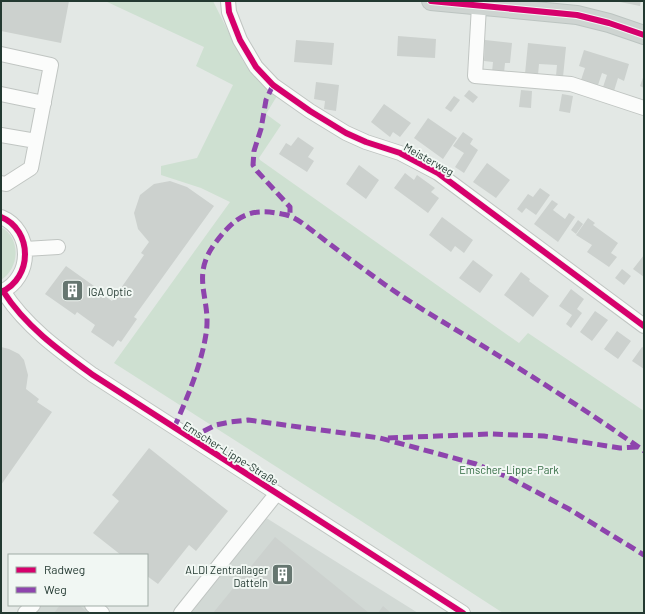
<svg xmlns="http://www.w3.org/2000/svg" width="645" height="614" viewBox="0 0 645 614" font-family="Barlow,sans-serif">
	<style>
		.built { fill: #d2d9d5 }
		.green { fill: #cee0d1 }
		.building { fill: #ccd1ce }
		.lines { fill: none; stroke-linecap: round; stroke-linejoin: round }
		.minor-casing { stroke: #c0c5c2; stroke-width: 16 }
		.major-casing { stroke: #bcc4c1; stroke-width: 20 }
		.minor { stroke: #fbfcfb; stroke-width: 14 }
		.major { stroke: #ced4d1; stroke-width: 18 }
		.quiet { stroke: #8e44ad; stroke-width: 5; stroke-dasharray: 10 5; stroke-linecap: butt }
		.cycleway-casing { stroke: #f1f7f3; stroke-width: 8 }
		.cycleway { stroke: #d6006c; stroke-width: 6 }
		.labels { text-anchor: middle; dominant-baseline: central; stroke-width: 4; stroke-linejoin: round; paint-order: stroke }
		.street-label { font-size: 11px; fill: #233931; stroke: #f1f7f3 }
		.poi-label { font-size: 11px; fill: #233931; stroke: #f1f7f3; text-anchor: start }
		.park-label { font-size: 11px; fill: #326b42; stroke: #f1f7f3 }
	</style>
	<rect width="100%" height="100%" fill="#e3e8e5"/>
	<path class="built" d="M260,514l158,99h-237z
		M37,605h55l10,8h-71z"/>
	<path class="green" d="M105,1h108l30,60 20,24 14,11 -11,18 15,11 -22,33 1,2 259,183 9,-10 116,78v202h-141l-145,-94 -244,-156 116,-161 -29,-14 -40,-13v-9l36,-8 36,-73 -37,-19 8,-19z
		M1,227c20,11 19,41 0,53z"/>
	<path class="building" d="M1,1h68l-8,42 -60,-12z
		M615,1h26l-1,5z
		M398,36l38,3 -1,19 -38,-2z
		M296,40l38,3 -2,22 -38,-3z
		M485,40l27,3 -2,20h-5l-1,10 -12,-1 1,-10 -9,-1z
		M528,43l38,4 -3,30 -7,-1 1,-11 -18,-1 -1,11 -13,-1z
		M584,50l45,14 -5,17 -6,-3 -4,13 -11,-4 4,-12 -5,-2 -4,12 -17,-5 4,-12 -6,-2z
		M644,75v13l-4,-2z
		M316,82l23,3 -3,26 -12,-2 1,-8 -11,-2z
		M469,90l9,7 -5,6 -9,-7z
		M521,90l11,1 -1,17 -12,-1z
		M562,94l11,2 -3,17 -11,-2z
		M454,96l6,4 -9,12 -6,-4z
		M384,104l27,19 -11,14 -7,-5 -3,5 -19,-15z
		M428,118l29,20 -14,21 -29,-21z
		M463,132l10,7 -3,5 8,6 -14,23 -9,-6 9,-14 -11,-7z
		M298,137l16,11 -6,9 6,4 -7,11 -28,-18 7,-11 5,3z
		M487,163l23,17 -14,18 -23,-16z
		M359,165l20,15 -13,19 -20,-15z
		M405,173l9,7 3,-5 18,13 -4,4 8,6 -11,15 -34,-25z
		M170,181l17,6 27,19 -80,111 3,2 -16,23 -3,-2 -5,7 -22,-15 4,-7 -18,-13 -2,3 -30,-21 21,-28 28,20 -1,2 19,13 32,-46 -3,-2 8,-11 -11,-13 -4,-16 6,-18 14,-11z
		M540,188l10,7 -14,20 -10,-7 -4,5 -5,-4 11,-15 5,3z
		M552,200l6,4 -5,6 12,9 4,-6 6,4 -17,25 -24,-18z
		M442,217l31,23 -9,13 -9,-7 -4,6 -22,-17z
		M588,218l7,5 -2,2 25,18 -7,10 6,4 -8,10 -22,-15 5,-7 -16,-10z
		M578,220l5,4 -7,10 -5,-4z
		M644,255v22l-11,-8z
		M473,260l20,15 -13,18 -21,-15z
		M622,269l9,7 -7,9 -9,-7z
		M521,272l9,7 -1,2 20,15 -16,21 -29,-22z
		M571,289l13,10 -7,10 5,4 -11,15 -5,-4 6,-9 -13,-9z
		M595,311l13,9 -16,21 -12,-9z
		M617,331l14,10 -13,18 -14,-10z
		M1,347l8,2 10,5 5,6 4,15 -2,14 13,10 -2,3 15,10 -51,73z
		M642,347l2,1v21l-12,-8z
		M149,448l79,63 -32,40 -7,-6 -31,39 -11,-8v-21h-26l-28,-22 26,-32 -7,-6z
		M275,537l94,76h-156z
		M60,605h19l9,8h-34z
		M383,606l8,7h-13z"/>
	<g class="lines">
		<defs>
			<path id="minor" d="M228,1l1,11 11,28 16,27 17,18 37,26 36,22 20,9 34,11 38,20 206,153
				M479,6l-4,70 96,8 73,24
				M1,54l50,11 -20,103 -25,16 -5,-1
				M1,94l43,9
				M1,135l35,6
				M1,217c32,13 32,61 0,75
				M25,249l33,-2
				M3,291c22,35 57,60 90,84l370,238
				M92,605l10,8
				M25,613l8,-8
				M181,613l96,-120"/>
			<path id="major" d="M431,1l146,14 32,8 35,12"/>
		</defs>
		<use href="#minor" class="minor-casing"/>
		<use href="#major" class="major-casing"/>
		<use href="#minor" class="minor"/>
		<use href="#major" class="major"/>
		<path class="quiet" d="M273,85l-7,15 -5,29 -7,22 -1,14 4,6 33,36v9
			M174,428c13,-30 27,-62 32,-94 6,-36 -17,-57 10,-92 19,-25 33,-35 66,-28 14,2 25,13 36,21 22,17 44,33 66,49 40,28 82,51 123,77 47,29 92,58 137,90
			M190,438l26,-13 14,-3 18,-2 132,18 96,26 34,14 59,31 75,46
			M388,438l102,-4 54,2 76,12 18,-1"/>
		<defs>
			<path id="cycleway" d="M228,1l1,11 11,28 16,27 17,18 37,26 36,22 20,9 34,11 38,20 206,153
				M431,1l146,14 32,8 35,12
				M1,217c32,13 32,61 0,75
				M3,291c22,35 57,60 90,84l370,238"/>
		</defs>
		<use href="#cycleway" class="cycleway-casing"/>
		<use href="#cycleway" class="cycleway"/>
	</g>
	<defs>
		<symbol id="building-square" viewBox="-11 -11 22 22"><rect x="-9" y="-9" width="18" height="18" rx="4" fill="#667670" stroke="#f1f7f3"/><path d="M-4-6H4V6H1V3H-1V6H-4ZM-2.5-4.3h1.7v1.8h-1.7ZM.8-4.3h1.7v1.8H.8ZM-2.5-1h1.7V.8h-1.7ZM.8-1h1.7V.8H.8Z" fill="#fff"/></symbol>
	</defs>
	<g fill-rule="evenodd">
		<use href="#building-square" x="60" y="278" width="25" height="25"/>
		<use href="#building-square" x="270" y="562" width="25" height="25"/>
	</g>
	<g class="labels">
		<g class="street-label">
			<text transform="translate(429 159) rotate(29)">Meisterweg</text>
			<text transform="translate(231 453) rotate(32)">Emscher-Lippe-Straße</text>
		</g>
		<g class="poi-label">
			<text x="88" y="291">IGA Optic</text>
			<text x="268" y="569" text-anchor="end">ALDI Zentrallager<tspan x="268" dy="13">Datteln</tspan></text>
		</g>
		<g class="park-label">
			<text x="509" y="469">Emscher-Lippe-Park</text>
		</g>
	</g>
	<rect width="645" height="614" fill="none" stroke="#233931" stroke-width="4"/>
	<rect x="8" y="554" width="140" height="52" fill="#f1f7f3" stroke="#9faba5"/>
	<rect x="16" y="567" width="20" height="6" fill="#d6006c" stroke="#9faba5"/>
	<text x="44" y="574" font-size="12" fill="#233931">Radweg</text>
	<rect x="16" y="587" width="20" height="6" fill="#8e44ad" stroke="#9faba5"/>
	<text x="44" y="594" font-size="12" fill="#233931">Weg</text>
</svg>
